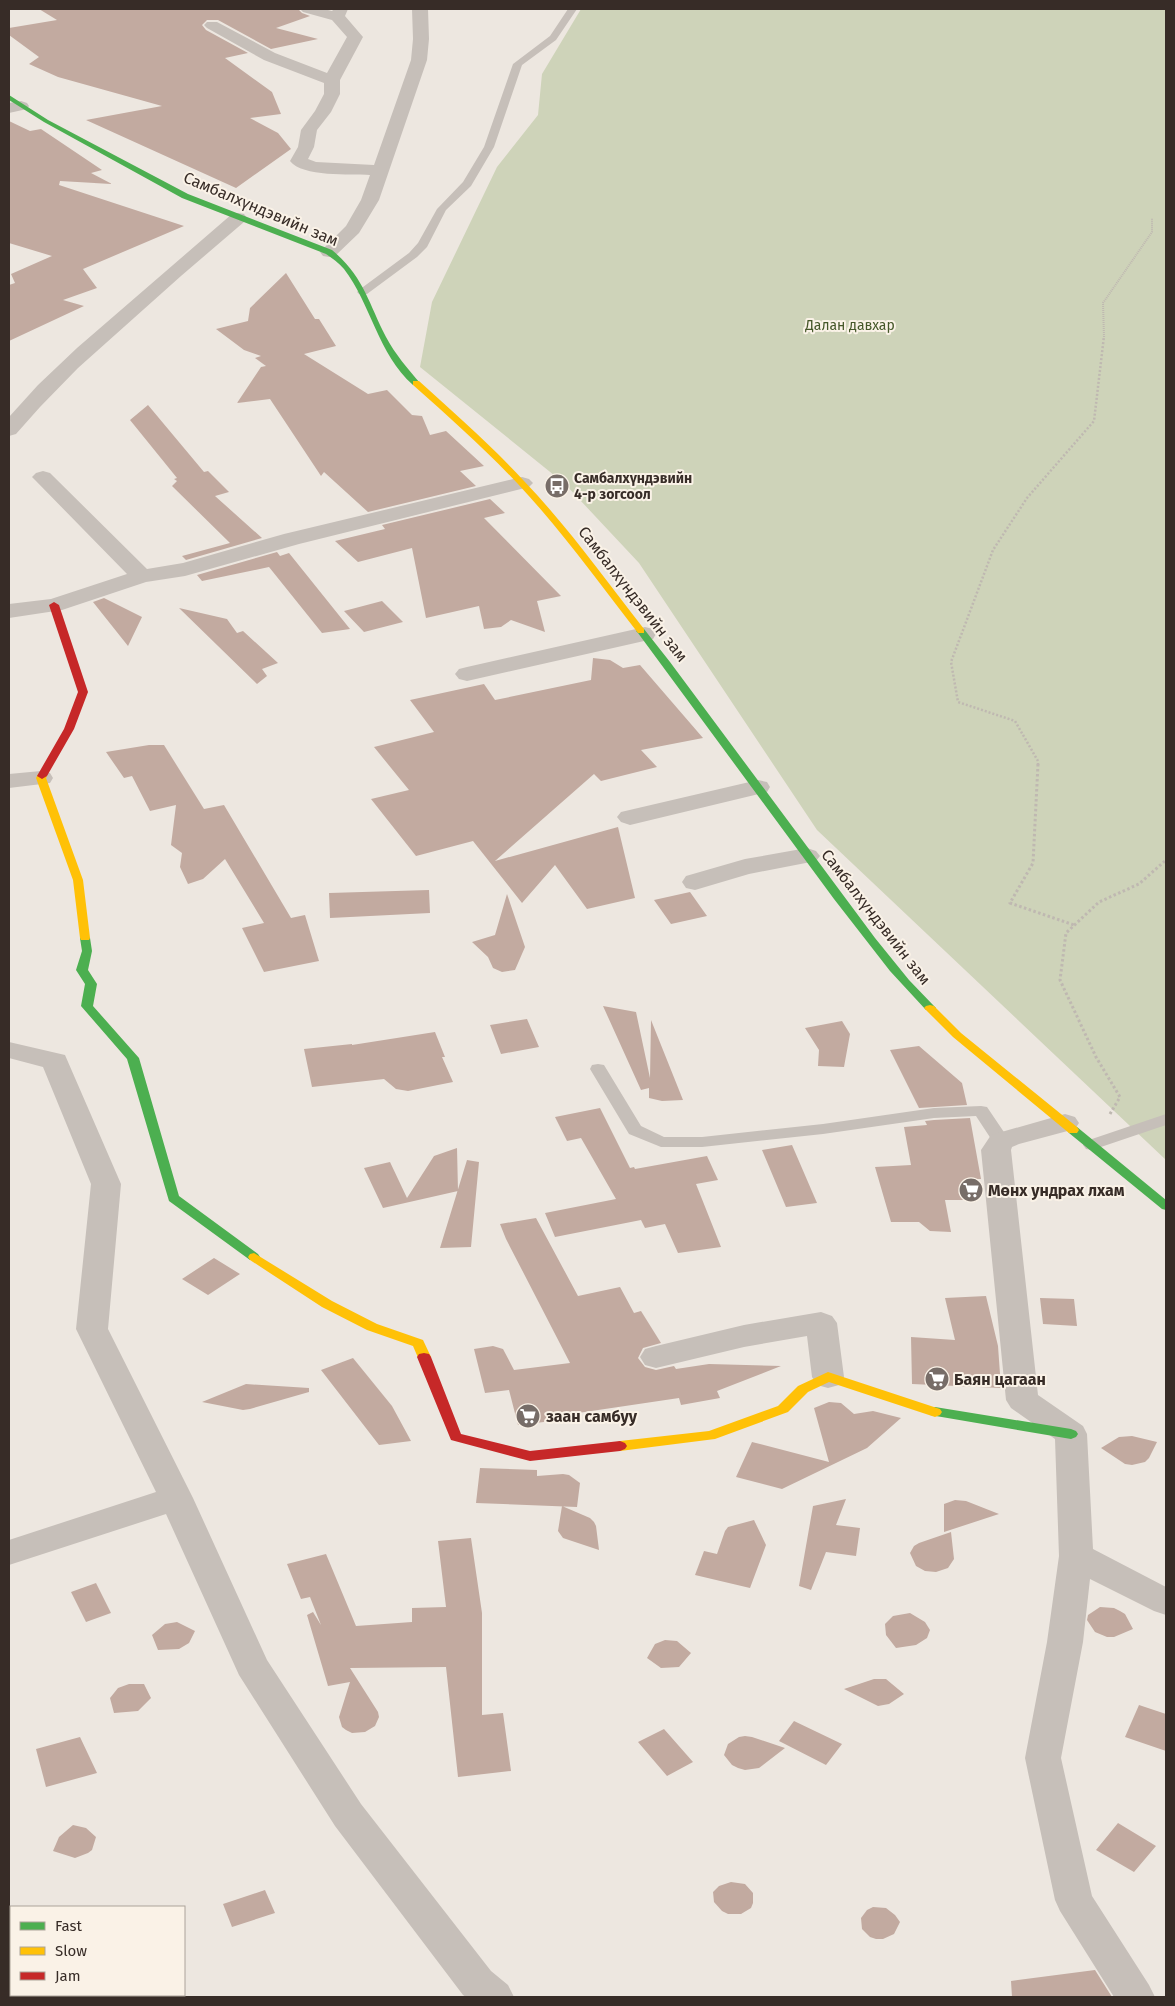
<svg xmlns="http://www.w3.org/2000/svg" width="1175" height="2006" viewBox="0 0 1175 2006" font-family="'Fira Sans',sans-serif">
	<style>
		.green { fill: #ced3b9 }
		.building { fill: #c2aaa0 }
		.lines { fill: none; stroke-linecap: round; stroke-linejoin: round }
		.path-far2 { stroke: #bfb8b1; stroke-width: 2; stroke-dasharray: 1 1; stroke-linecap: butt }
		.path-far1 { stroke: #bfb8b1; stroke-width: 2.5; stroke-dasharray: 2 2; stroke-linecap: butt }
		.path { stroke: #bfb8b1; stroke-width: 3; stroke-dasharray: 2.5 2.5; stroke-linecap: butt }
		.lane { fill: #c6bfb9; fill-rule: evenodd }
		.street { fill: #c6bfb9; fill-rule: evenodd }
		.fast { fill: #4caf50; fill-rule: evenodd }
		.slow { fill: #ffc107; fill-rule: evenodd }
		.jam { fill: #c62828; fill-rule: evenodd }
		.labels { text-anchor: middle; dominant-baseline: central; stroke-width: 4; stroke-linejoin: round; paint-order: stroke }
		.far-park-label { font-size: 14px; fill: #455729; stroke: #faf2e7 }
		.far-poi-label { font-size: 14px; font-weight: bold; fill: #372c27; stroke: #faf2e7; text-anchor: start }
		.street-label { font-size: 16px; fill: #372c27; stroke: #faf2e7 }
		.poi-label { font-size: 16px; font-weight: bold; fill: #372c27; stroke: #faf2e7; text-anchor: start }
	</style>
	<rect width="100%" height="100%" fill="#ede7e0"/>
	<path class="green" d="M581,9h585v1151l-349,-330 -178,-267 -74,-79 -145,-117 12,-65 65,-135 41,-52 4,-41z"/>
	<path class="building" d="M39,9h259l4,4 8,3 -34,12 42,11 -47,10 -53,-29h-11l-5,5 4,5 42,23 -23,5 47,34 9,22 -31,4 28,15 13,16 -55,39 -150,-68 76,-14 -104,-29 -29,-13 10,-7 -30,-22v-7l48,-8z
		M9,121l21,10 11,-2 61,41 -11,3 21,11 -52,-3 -1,4 125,41 -101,43 14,19 -34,12 21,6 -75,35v-56l6,-2 -4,-9 41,-18 -43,-13z
		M286,273l29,46h4l17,27 -32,8 64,40 19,-4 25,25 10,1 8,19 16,-4 38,35 -24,5 16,15 -108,26 -44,-40 -3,4 -51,-77 -33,4 24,-36 5,-1 -11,-8 6,-2 -17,-6 -28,-21 32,-8 2,-13z
		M148,405l56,67 4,-1 21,21 -14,4 47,42 -76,22 -4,-4 48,-13 -58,-57 5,-5 -3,-2 3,-1 -47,-58z
		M490,499l15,14 -21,5 77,78 -24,5 8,31 -34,-12 -10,7 -17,2 -5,-23 -53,12 -14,-70 -54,14 -23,-21 50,-12 -3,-4z
		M277,552l3,4 9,-3 61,76 -28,4 -53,-66 -67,14 -5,-6z
		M104,598l38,19 -14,29 -35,-44z
		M382,601l21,21 -39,10 -20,-21z
		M179,608l48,11 10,14 6,-2 35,32 -16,6 5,7 -10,8z
		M593,658l17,2 13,8 17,-3 63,73 -62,12 16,17 -56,14 -7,-7 -99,87 123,-34 17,71 -48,11 -32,-44 -33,38 -49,-62 -57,15 -45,-57 38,-9 -35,-43 60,-15 -24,-32 74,-16 11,16 96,-20z
		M149,745h15l40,64 20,-4 67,113 14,-3 14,46 -55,11 -22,-44 22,-5 -39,-64 -22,20 -15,5 -8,-17 2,-14 -11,-8 5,-40 -26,6 -18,-35 -8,2 -18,-26z
		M429,890l1,23 -100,5 -1,-25z
		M690,892l17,24 -36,8 -17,-24z
		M507,894l18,53 -10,23 -13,2 -9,-4 -5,-11 -16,-15 23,-7z
		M603,1006l33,6 14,66 1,-58 32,80 -21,1 -13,-3v-10l-8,2z
		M527,1019l12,28 -38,7 -11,-29z
		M842,1021l8,13 -6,33 -26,-1 1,-16 -14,-22z
		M435,1032l10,25h-3l11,25 -45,9 -12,-2 -12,-10 -72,8 -8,-38 48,-5v1z
		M919,1046l43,37 5,22 -48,3 -29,-58z
		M600,1108l30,60 4,-1 1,2 72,-13 11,24 -22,4 25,63 -43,6 -13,-29 -20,4 -4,-8 -86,17 -10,-24 71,-14 -35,-61 -14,3 -12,-24z
		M970,1118l11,61h-10l4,21h-30l6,32 -21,-1 -11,-9h-28l-16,-55 36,-2 -7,-38 23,-2 -2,-4 9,-1z
		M792,1145l25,58 -31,4 -24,-57z
		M457,1148l1,43 -75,17 -19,-40 26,-6 17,36 27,-42z
		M467,1160l12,2 -8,85 -31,1z
		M536,1218l42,78 42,-9 14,26 7,-2 20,32 -18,5 -5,10 7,9 11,3 18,-4 2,3 33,-5 72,2 -64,25 3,7 -39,7 -2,-7 -128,19 1,4 -34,4 -9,-35 -24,3 -11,-44 19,-3 10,3 11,21 56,-7 -64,-124 -6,-15z
		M214,1258l26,16 -32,21 -26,-16z
		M986,1296l12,50 3,42 -89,-4 -1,-47 44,3 -10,-42z
		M1040,1298l34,1 3,27 -34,-2z
		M353,1358l39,48 19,35 -32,4 -58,-75z
		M246,1384l63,4v4l-59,17 -7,1 -41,-8z
		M829,1402l12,1 13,11 19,-3 28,7 -34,30 -85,41 -46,-12 16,-35 77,20 -15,-54z
		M1132,1436l25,6 -8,16 -4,4 -13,3 -7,-1 -24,-16 18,-11z
		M480,1468l57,2v6l26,-2 6,1 11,8 -3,24 -101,-4z
		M846,1499l-10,26 24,3 -4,28 -30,-4 -15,38 -12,-4 14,-80z
		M955,1500l11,1 33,13 -55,18v-28z
		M562,1506l28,12 4,4 2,4 3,24 -36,-12 -5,-7z
		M754,1520l12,25 -16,43 -55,-13 9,-24 13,3 8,-23 3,-4z
		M951,1532l3,27 -6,9 -12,4 -11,-1 -9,-5 -6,-13 4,-7 5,-3z
		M471,1538l11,75v102l21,-2 8,58 -53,6 -12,-110 -96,1 28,44 1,5 -4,9 -10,6 -13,1 -6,-3 -4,-3 -3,-10 11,-35 -22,4 -21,-71 6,-3 8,13 -11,-28 -9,2 -14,-35 39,-10 30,72 56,-4v-14l34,-1 -8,-66z
		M96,1583l15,30 -25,9 -15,-30z
		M1100,1607l14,1 6,3 5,3 8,15 -19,8h-7l-12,-5 -8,-12 1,-5z
		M910,1613l15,9 5,8 -3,8 -11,7 -20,3 -10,-13 -1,-11 8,-8z
		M177,1622l18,9 -6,12 -10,6 -21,1 -6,-15 13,-11z
		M665,1640l12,1 14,12 -12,14 -18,1 -14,-10 8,-14z
		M874,1679h12l18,15 -15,10 -11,2 -34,-17z
		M129,1684h15l7,14 -13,13 -24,2 -4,-15 8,-10z
		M1139,1705l27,9v37l-41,-14z
		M794,1721l48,23 -16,21 -47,-24z
		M664,1729l29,33 -26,14 -29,-34z
		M745,1736l7,1 33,11 -26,20 -14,2 -7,-2 -6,-3 -8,-10 4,-11 11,-7z
		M80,1737l17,36 -51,14 -10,-38z
		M1118,1823l38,23 -22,26 -38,-22z
		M73,1825l13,3 10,9 -4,13 -4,3 -13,5 -22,-7 6,-14z
		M731,1882l14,2 8,9v10l-2,5 -10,6h-13l-6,-3 -8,-9 -1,-10 6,-6z
		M265,1890l10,23 -43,14 -9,-23z
		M873,1907l13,1 9,7 5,7 -6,12 -11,5h-7l-6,-2 -8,-8 -1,-11 6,-8z
		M1095,1970l17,27h-100l-1,-16z"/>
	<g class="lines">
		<path class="path-far2" d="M1104,337l-1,-34 49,-71v-14"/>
		<path class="path-far1" d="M1038,765v-4l-23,-40 -57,-19 -7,-40 42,-112 34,-52 67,-77 10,-85"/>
		<path class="path" d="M1038,764l-5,99 -23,40 64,22
			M1110,1114l10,-17 -24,-40 -36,-77 6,-47 33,-31 40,-18 27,-24"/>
		<path class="lane" d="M568,9h9l-21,31 -34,25 -28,82 -23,39 -25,24 -19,37 -10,10 -50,37h-8l-2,-2 2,-2 50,-37 9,-10 19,-34 26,-27 21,-35 29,-83 37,-28z
			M598,1064l6,1 37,61 23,11h38l121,-13 111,-16 47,-2 6,1 23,34 -3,4 -6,1 -6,-1 -19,-29 -42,2 -111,16 -121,13h-41l-32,-13 -39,-65 2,-4z
			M1166,1114v11l-74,25 -6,-1 -3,-4 3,-4z"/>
		<path class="street" d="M300,9h24l8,2 2,-2h14l-3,7 18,21 -23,43v14l-9,18 -14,18 -3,17 -6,12 8,3 58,3 37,-105 2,-21 -1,-30h16l1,30 -2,21 -48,140 -20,33 -24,23 -6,1 -6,-1 -3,-4 26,-26 15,-26 9,-25c-19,-1 -68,2 -80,-14l8,-14 3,-17 14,-19 9,-17v-11l-60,-23 -57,-32 -3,-3 3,-3h10l58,31 52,20 20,-36 -15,-17 -29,-8z
			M21,101l6,2 2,3 -2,3 -18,4v-10z
			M238,213l6,1 3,4 -3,4 -63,54 -103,92 -38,39 -24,27 -7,2v-19l29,-32 39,-37 155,-134z
			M43,471l7,2 97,96 36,-6 101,-29 238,-57 7,2 4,4 -4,4 -230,57 -114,32 -39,6 -84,28 -53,8v-14l42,-5 76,-25 -91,-93 -4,-4 4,-4z
			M645,627l8,2 3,5 -3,5 -186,42 -8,-2 -4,-5 4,-5 8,-2z
			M41,771l9,2 3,5 -3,5 -41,5v-14z
			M758,780l9,2 3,5 -3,5 -137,33 -9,-3 -4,-5 4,-5z
			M807,848l9,3 4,5 -4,5 -67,13 -54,16 -9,-2 -4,-6 4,-6 59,-17z
			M9,1042l56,13 56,129 -13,145 85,169 74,162 94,144 130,167 17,14 6,12h-48l-3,-2 -128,-169 -96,-151 -73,-161 -157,51v-25l147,-48 -80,-163 15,-145 -48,-117 -34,-9z
			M1065,1114l10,3 4,6 -4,6 -56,15 -7,3 -1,3 27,245 45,31 4,8 6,115 73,38v28l-12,-4 -64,-32 -7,63 -22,116 31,138 57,89 6,12h-41l-54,-86 -5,-11 -30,-142 22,-116 12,-86 -4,-117 -44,-31 -5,-8 -25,-250 10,-15z
			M821,1312l11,4 5,7 7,54 -5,8 -11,3 -11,-3 -5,-8 -5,-41 -63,11 -88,21 -11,-3 -5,-8 5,-8 11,-3 88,-21z"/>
		<path class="fast" d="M9,95l39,25 140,74 144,56c32,27 36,52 54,87 9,17 22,32 34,46l-1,2h-6c-35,-31 -42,-81 -69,-116 -5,-6 -12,-11 -18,-15l-144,-56 -138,-76 -35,-22z
			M641,628l3,1 26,33 205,276 34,42 25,26 2,2 -2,2h-8l-36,-39 -56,-72 -196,-266 -2,-2z
			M85,935l5,3 2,13 -4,19 9,14 -4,22 46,52 40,138 79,58 2,3 -2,3h-8l-81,-59 -42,-142 -46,-53 4,-22 -9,-14 6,-19 -2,-13z
			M1073,1126l4,1 89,73v10l-4,-1 -93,-76 -2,-3 2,-3z
			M935,1407l136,22 5,2 2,3 -2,3 -5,2 -141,-24 -2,-3 2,-3z"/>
		<path class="slow" d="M413,381h6c36,33 72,64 105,100 44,46 81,98 120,148v4h-6c-39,-50 -76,-102 -120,-149 -33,-35 -69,-67 -105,-99z
			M42,773l5,3 -1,2 37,102 7,58 -1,2h-8l-1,-2 -7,-58 -37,-102 2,-4z
			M930,1005l4,1 27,27 116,94 2,3 -2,3h-8l-116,-96 -29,-29 2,-2z
			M254,1253l78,48 45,23 46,16 8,17 -2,3h-10l-6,-14 -46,-16 -45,-23 -72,-47 -2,-3 2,-3z
			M828,1372l112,37 2,3 -2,3 -5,2 -106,-35 -21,10 -20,20 -73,27 -95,12 -5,-2 -2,-3 2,-3 5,-2 89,-10 69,-25 20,-20z"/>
		<path class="jam" d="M54,602l5,3 29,87 -14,37 -27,47 -5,3 -5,-3 27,-47 14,-37 -29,-87z
			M424,1353l5,1 2,3 30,77 69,17 90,-10 5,2 2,3 -2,3 -5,2 -90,10 -79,-21 -34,-83 2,-3z"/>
	</g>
	<defs>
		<symbol id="bus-disc" viewBox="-11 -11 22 22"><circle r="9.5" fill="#776d68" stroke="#faf2e7"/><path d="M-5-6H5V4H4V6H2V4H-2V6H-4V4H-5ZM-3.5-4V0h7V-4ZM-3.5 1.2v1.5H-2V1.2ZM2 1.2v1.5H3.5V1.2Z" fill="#fff"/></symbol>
		<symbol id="supermarket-disc" viewBox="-11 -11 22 22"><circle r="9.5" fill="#776d68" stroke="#faf2e7"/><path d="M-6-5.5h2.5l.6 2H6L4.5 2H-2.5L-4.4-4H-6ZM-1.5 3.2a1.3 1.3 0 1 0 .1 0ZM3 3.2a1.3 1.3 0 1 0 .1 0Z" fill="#fff"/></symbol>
	</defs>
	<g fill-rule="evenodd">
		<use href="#bus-disc" x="543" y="472" width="28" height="28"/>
		<use href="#supermarket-disc" x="957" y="1176" width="28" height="28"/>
		<use href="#supermarket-disc" x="923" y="1365" width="28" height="28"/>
		<use href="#supermarket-disc" x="514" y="1402" width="28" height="28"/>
	</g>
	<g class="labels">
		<g class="far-park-label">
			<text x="850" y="325">Далан давхар</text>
		</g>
		<g class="far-poi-label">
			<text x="574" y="478">Самбалхүндэвийн<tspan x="574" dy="16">4-р зогсоол</tspan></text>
		</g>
		<g class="street-label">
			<text transform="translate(261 209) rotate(23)">Самбалхүндэвийн зам</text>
			<text transform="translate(633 594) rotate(52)">Самбалхүндэвийн зам</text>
			<text transform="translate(876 917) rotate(52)">Самбалхүндэвийн зам</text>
		</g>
		<g class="poi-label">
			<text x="988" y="1190">Мөнх ундрах лхам</text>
			<text x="954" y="1379">Баян цагаан</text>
			<text x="546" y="1416">заан самбуу</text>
		</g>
	</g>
	<rect width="1175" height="2006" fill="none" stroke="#372c27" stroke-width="20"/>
	<rect x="10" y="1906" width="175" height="90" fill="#faf2e7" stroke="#aca39a"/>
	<rect x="20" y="1922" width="25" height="8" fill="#4caf50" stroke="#aca39a"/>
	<text x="55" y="1931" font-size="15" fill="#372c27">Fast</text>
	<rect x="20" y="1947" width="25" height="8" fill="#ffc107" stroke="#aca39a"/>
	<text x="55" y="1956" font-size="15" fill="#372c27">Slow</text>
	<rect x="20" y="1972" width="25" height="8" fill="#c62828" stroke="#aca39a"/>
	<text x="55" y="1981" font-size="15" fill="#372c27">Jam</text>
</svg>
